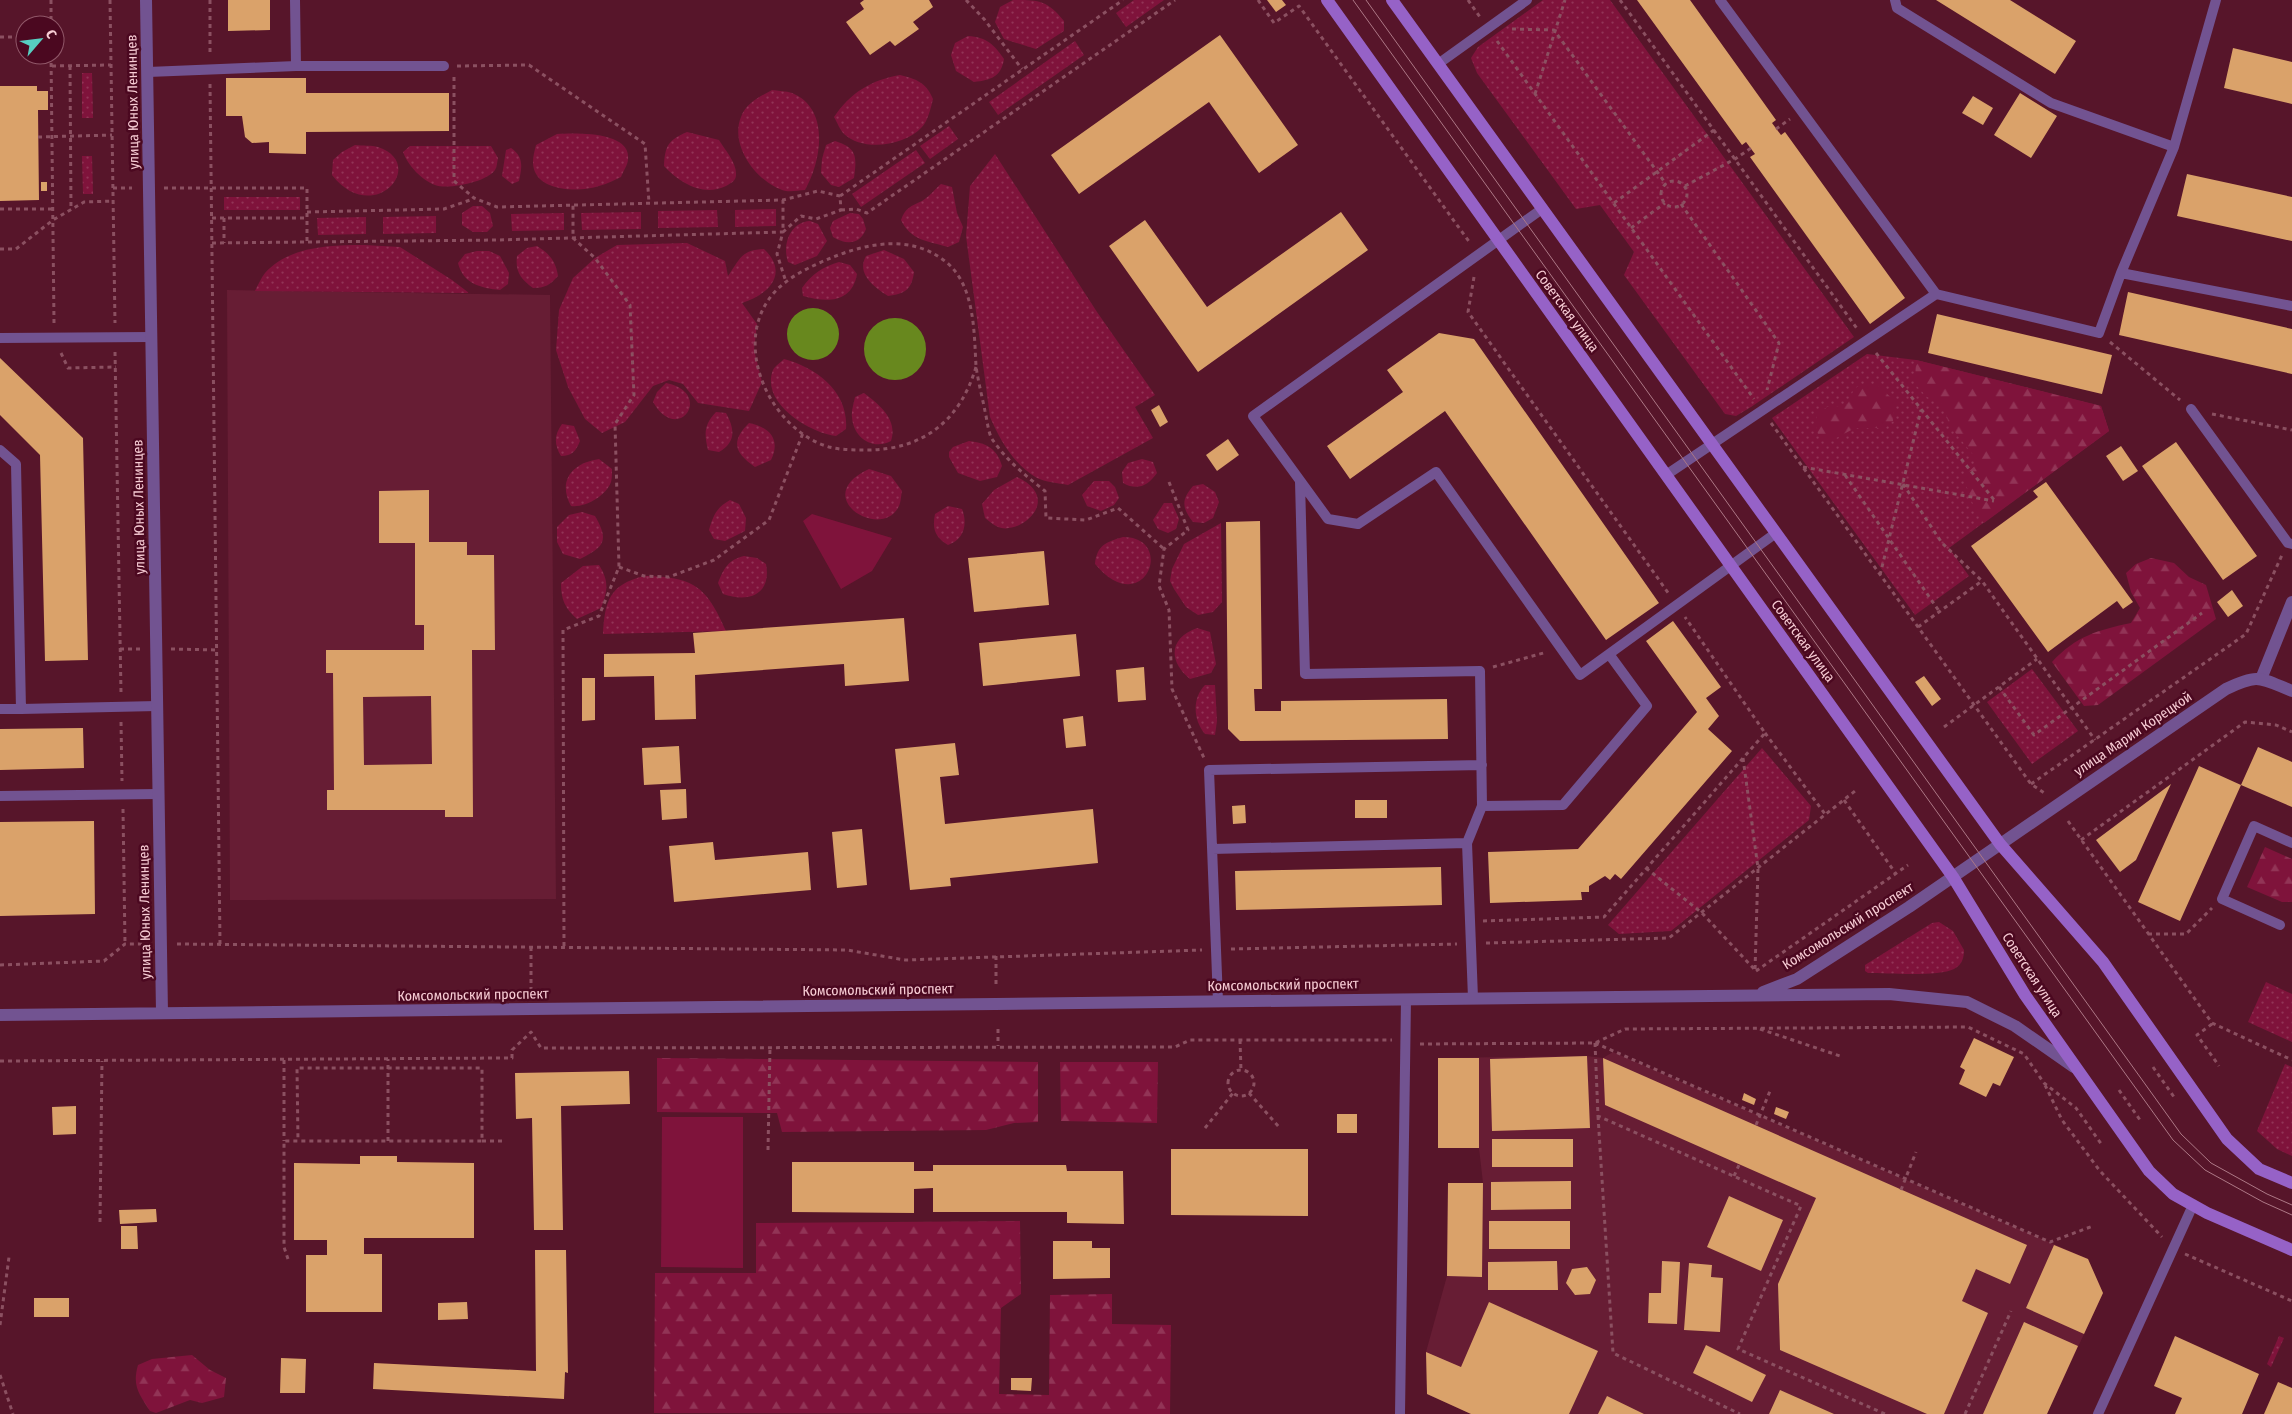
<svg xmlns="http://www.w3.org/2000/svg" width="2292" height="1414" viewBox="0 0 2292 1414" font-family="'Fira Sans Condensed',sans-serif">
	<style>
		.built { fill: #671d34 }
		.green { fill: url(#green-dots) }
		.forest { fill: url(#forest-firs) }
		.pitch { fill: #7f133b }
		.water { fill: #68881e }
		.building { fill: #daa26a; fill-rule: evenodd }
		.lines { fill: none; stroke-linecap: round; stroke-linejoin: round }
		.path { stroke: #8b5061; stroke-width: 3; stroke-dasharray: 4 4; stroke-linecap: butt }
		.service { stroke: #725391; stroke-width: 10 }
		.minor { stroke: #725391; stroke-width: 12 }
		.tertiary { stroke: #725391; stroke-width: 12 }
		.secondary { stroke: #9662c7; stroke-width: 12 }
		.tram { stroke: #ad7886; stroke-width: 1 }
		.labels { text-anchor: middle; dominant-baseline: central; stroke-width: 5; stroke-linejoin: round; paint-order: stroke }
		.street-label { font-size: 14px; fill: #f8cdd5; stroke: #4b0820 }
	</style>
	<defs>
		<pattern id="green-dots" width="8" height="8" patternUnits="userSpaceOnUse" patternTransform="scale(1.25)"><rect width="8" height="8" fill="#7f133b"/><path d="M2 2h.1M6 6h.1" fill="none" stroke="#923456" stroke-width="1.8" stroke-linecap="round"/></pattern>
		<pattern id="forest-firs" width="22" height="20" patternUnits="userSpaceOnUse" patternTransform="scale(1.25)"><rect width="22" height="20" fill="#7f133b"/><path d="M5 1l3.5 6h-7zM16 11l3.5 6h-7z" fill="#923456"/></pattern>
	</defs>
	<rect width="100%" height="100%" fill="#57152a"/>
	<path class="built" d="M227,290l323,5 6,604 -326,1z
		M1613,1052l475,207 15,34 -56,121h-576l-44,-20 -1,-42 21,-76 1,-93h35l-4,-35h-41v-90l149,-2 16,2z"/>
	<path class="green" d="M1013,0c26,0 34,0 51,21v10l-28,18 -32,-10 -9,-17 5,-15z
		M1134,0h30l-38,27 -10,-14z
		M1543,0h67l244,337 -103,70 -15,9 -11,-2 -101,-139 10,-23 -34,-47 -24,4 -99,-136 -6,-15 7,-11z
		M968,36c18,1 26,8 36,23 -3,18 -13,21 -30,23l-18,-11 -5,-16 4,-12z
		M1075,41l9,14 -86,60 -9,-13z
		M82,73h10l1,45h-11z
		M900,75c16,4 26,7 33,24 -2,8 -5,22 -11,28 -17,19 -59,25 -78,7 -4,-4 -7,-12 -10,-17 16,-24 37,-37 66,-42z
		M772,90c6,1 14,1 20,3 39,16 29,69 13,97 -6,0 -13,2 -19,1 -28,-7 -57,-45 -45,-74 5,-14 20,-21 31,-27z
		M949,126l9,13 -28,20 -10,-13z
		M687,132l32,8c6,10 18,23 17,35 0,6 -5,8 -10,11 -23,11 -46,-3 -62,-20 1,-20 4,-26 23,-34z
		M557,134c18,-1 74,-3 71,25 0,6 -5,12 -7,18 -7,3 -14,7 -22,9 -18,6 -55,6 -64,-14 -4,-9 -1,-19 1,-27z
		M835,141c22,7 22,15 19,37l-15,9 -8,-2 -10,-12 1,-14 4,-14z
		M355,145c7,1 17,0 23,2 51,17 -5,81 -46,28l1,-15 9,-8z
		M410,146h81l7,12c-1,4 -1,9 -3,12 -8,12 -47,20 -60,15 -13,-5 -27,-19 -32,-33z
		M511,148c13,9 11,19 8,33l-7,3 -10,-8 4,-26z
		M916,150l9,13 -64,44 -9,-13z
		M995,154l102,158 58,83 -20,12 18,31 -85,47c-10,-2 -23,-3 -31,-7 -23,-13 -37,-38 -47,-61l-24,-181 4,-50z
		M82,156h10l1,38h-10z
		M941,184l11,3 5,26 6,14 -4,15 -11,5c-20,-6 -37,-6 -47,-27 4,-12 10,-14 21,-19 7,-4 13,-12 19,-17z
		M224,197h76v13h-76z
		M473,206h9l8,7 3,13 -6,6h-14l-11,-7v-12z
		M776,209v17l-41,1v-17z
		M717,210l1,17 -60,1v-17z
		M641,212v17l-59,1 -1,-17z
		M564,213v17l-52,1 -1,-17z
		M850,213l9,1 4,5 3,10c-6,16 -20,16 -33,8l-3,-9 3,-7z
		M436,216v17l-53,1v-17z
		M366,217v17l-48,1 -1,-17z
		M810,221l8,3 9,17 -10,15 -22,9 -7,-3c-6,-17 2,-40 22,-41z
		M687,243l38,18 3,15c12,-17 13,-26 36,-27 26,25 4,46 -22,54l15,21 -3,26 8,32 -13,29 -51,-8 -15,-19 -14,-4 -16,6 -28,36 -23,11 -17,-14 -17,-32 -12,-37 3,-40 14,-32 22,-20 22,-13z
		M364,245l36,2 52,33 17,13 -214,-2c3,-6 6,-13 10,-18 24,-27 66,-28 99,-28z
		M537,246c13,8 19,16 21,30 -8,9 -13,12 -25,12 -12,-9 -18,-16 -16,-32l10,-8z
		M884,250l20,9 10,13c-2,17 -9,22 -26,24 -14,-9 -32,-22 -22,-40z
		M477,251h12l11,5 9,17 -1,11 -8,6c-19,-2 -37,-6 -42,-27l7,-9z
		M839,262l11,3 7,9c-5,29 -30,29 -54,22l-1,-8c10,-14 20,-21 37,-26z
		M1867,354l49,6 185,46 8,25 -160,117 20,28 -54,39 -143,-197z
		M784,359c33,9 65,33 62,70l-10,7c-26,-3 -76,-33 -63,-66 2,-4 8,-8 11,-11z
		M666,383c49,10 12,63 -13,19l4,-10z
		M864,393c16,12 34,27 27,48 -19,10 -38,-4 -39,-24 -1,-6 2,-14 3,-20z
		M716,412l10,1c9,16 10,29 -7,39l-11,-2c-4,-17 -4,-25 8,-38z
		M749,423c21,4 32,17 22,37l-16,7c-20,-14 -25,-25 -6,-44z
		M562,424l12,2 6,15c-4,10 -8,15 -19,15 -7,-12 -7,-21 1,-32z
		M969,441c17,2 28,7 33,25l-5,11 -17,4 -22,-8 -9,-16v-5l4,-5z
		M599,459l13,10c0,4 0,10 -1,13 -5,14 -26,26 -40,24 -14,-26 2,-43 28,-47z
		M1142,459l11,3 4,11c-9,13 -20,18 -34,10l-1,-11 6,-9z
		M869,469l22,7 11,15c-1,4 -1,11 -3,15 -17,36 -91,-9 -30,-37z
		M1017,477c47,22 3,59 -19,50 -5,-2 -10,-7 -13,-9l-3,-14 12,-14z
		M1094,481h15l6,6 4,11 -5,7 -13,6 -14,-5 -5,-11z
		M1203,484l12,8 4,10 -6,16 -9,5 -11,-1c-11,-14 -12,-22 0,-36z
		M730,500l9,4 7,14 -1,13 -20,10 -11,-2 -5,-9c4,-14 7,-22 21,-30z
		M1164,503h8l7,16 -3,10 -8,4 -10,-4 -5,-9z
		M948,506l14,3c6,15 2,31 -14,36 -13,-8 -16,-16 -13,-31z
		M582,512l13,4c14,24 10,31 -15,43l-17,-5 -6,-12v-15l12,-12z
		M1221,523l1,79 -9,10 -15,3 -12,-8 -12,-18 -4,-8 2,-12 12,-25z
		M1123,537c54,0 21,85 -28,27 2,-19 11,-22 28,-27z
		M744,556l13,2 9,6c6,31 -18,39 -43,30l-5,-11c6,-15 10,-23 26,-27z
		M599,565c10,16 9,25 2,43l-24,11c-12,-11 -16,-19 -16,-36l22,-17z
		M644,576c49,1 62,9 82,55l-123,3c2,-33 6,-49 41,-58z
		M1197,628l13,4 6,32 -5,9 -21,6c-22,-18 -21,-41 7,-51z
		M2032,669l46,62 -46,33 -45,-62z
		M1205,685h10l2,36 -2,14 -10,-1c-12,-14 -13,-36 0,-49z
		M1762,748l49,58 -2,14 -138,111 -52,3 -11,-9z
		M1939,922l14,9 11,19c0,8 -2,15 -10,19 -15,8 -67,4 -86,4l-3,-2v-6l67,-42z
		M2266,982l26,12v48l-44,-20z
		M2285,1064l7,3v89l-15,-7 -20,-18z
		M2279,1336l5,2 -13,29 -4,-3z"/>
	<path class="forest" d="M1916,360l185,46 8,25 -125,92 -10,-16 -11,-30 16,-15 -30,-37 -5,-20 -17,-8 -12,-13z
		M1862,384l15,1 18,16 -2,20 -8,7h-30l-28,15c-12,-8 -12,-15 -10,-29l10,-7 16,-1 5,-3 6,-14z
		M2151,558l23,5 15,14 17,8 10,34 -118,86 -14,1 -32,-44c24,-26 46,-32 79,-39l9,-15 -9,-16 -5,-19 10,-9z
		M2265,847l27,12v43h-10l-35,-15z
		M657,1058l381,4v60l-24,1 -28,7 -204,2 -5,-19 -120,-1z
		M1060,1062h98l-1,61 -96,-2z
		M1020,1221l1,73 -20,14 -2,86 50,1 1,-100 62,-1v30l59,1 -1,89 -516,-1 1,-140h101v-50z
		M192,1355l18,15 16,8 -2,19 -22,6 -12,-3 -34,13 -6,-2c-11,-17 -18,-25 -12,-46l14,-6z"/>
	<path class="pitch" d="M812,514l80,24 -20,33 -31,18 -38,-68z
		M662,1117h81v151l-82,-1z"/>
	<path class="water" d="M787 334a26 26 0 1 1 52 0a26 26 0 1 1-52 0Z
		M864 349a31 31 0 1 1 62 0a31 31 0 1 1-62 0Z"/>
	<path class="building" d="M228,0h42v30l-42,1z
		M864,0h65l4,7 -20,15 6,7 -24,17 -5,-5 -20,14 -24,-33 18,-13 -4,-6z
		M1267,0h15l4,5 -10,7z
		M1637,0h53l86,120 -4,3 9,12 4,-3 120,166 -35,26 -120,-167 5,-3 -9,-12 -4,3z
		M1936,0h74l66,41 -21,33z
		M1220,35l78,110 -39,28 -50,-71 -130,92 -28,-39z
		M2233,48l59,14v42l-68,-16z
		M226,78h80v15h143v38l-143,1v22l-37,-1v-11l-17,1 -7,-6 -3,-21h-16z
		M0,86h37v5h11v19h-10l1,90 -39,1z
		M2020,93l37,23 -26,42 -37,-23z
		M1973,96l20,12 -10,17 -21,-12z
		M2187,174l105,23v44l-115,-25z
		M41,182h6v9h-6z
		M1341,212l27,38 -170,122 -89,-126 36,-26 62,87z
		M2128,292l164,37v45l-173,-39z
		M1937,314l175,41 -10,39 -174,-41z
		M1439,333l35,6 185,264 -53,37 -161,-229 -95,68 -23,-33 76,-54 -16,-22z
		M0,358l83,80 5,222 -43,1 -5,-206 -40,-40z
		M1159,405l9,17 -8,5 -9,-17z
		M1228,439l11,16 -22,16 -11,-16z
		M2176,442l81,114 -34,24 -81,-114z
		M2121,446l17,25 -15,10 -17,-25z
		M2046,482l87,120 -10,7 -6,-8 -69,51 -77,-106 67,-49 -5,-6z
		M429,490v52h38v13h27l1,95h-23l1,167h-28v-7h-118v-20h7l-1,-117h-7v-23h98v-25h-9v-82h-36v-52zM431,696l1,68 -68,1 -1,-68z
		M1260,521l2,168h-8l1,22h26v-10l166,-2 1,40 -208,2 -12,-12 -2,-207z
		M1044,551l5,54 -75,7 -6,-54z
		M2232,590l11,16 -15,11 -11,-15z
		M904,618l5,63 -64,5 -1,-22 -149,11 1,44 -41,1 -1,-44 -50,1v-23l91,-1 -2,-20z
		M1673,621l48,66 -15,11 13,18 -11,13 24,22 -111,128 -6,-5 -5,6 -5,-4 -16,10v6h-8l1,8 -92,3 -2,-51 90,-3 119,-137 -51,-71z
		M1076,634l4,42 -97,10 -4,-43z
		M1144,667l2,33 -28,2 -2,-32z
		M1924,676l17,23 -9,7 -17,-24z
		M582,678h13v42l-13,1z
		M1083,716l3,30 -20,2 -3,-29z
		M83,728l1,40 -84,2v-41z
		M955,743l4,32 -19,2 5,47 148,-15 5,54 -148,15 1,8 -41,4 -15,-141z
		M679,746l2,37 -37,2 -2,-37z
		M2258,747l34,15v45l-51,-22z
		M2199,766l42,19 -61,136 -42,-19z
		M2171,784l-35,76 -16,12 -24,-32z
		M686,789l1,29 -25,2 -2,-30z
		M1355,800h32v18h-32z
		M1245,805l1,18 -13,1 -1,-18z
		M94,821l1,93 -95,2v-94z
		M862,829l5,56 -30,3 -5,-56z
		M713,842l2,18 93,-8 3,38 -137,12 -5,-56z
		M1441,867l1,38 -206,5 -1,-39z
		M1974,1038l40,19 -14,29 -7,-3 -7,14 -27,-13 6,-14 -5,-3z
		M1587,1056l3,72 -98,3 -2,-72z
		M1438,1058h41v90h-41z
		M1603,1058l424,187 -17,39 -34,-15 -14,32 26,12 -44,101h-17l-147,-64 -2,-66 38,-86 -211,-93z
		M629,1071l1,33 -69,2 2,124h-29l-2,-112 -16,1 -1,-46z
		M1744,1093l12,6 -2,6 -12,-5z
		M76,1106v28l-23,1 -1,-28z
		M1776,1107l13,5 -3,7 -12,-5z
		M1337,1114h20v19h-20z
		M1492,1139h81v28h-81z
		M1171,1149h137v67l-137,-1z
		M360,1156h37v6l77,1v75h-110v16h18v58h-76v-57h21v-15h-33v-77l66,1z
		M792,1162h122v9h19v-6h133l1,6h56l1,53 -57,-1v-11h-134v-24l-19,1v24l-122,-1z
		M1571,1181v28l-80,1v-28z
		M1448,1183h35l-1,94 -35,-1z
		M1729,1196l54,24 -22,51 -54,-24z
		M156,1209l1,13 -37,2 -1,-14z
		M1489,1221h81v28h-81z
		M121,1226h16l1,23h-17z
		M1053,1241h39v7h18v30l-57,1z
		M2054,1245l34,14 15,34 -19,41 -58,-26z
		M535,1250h31l2,123 -3,-1 -1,27 -191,-10 1,-26 162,8z
		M1557,1261l1,29h-70v-28z
		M1662,1261l18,1 -3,62 -29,-1 1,-30h12z
		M1689,1263l23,2 -1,12 12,1 -3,54 -36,-2z
		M1587,1267l9,13 -6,14 -15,1 -9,-12 6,-14z
		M34,1298h35v19h-35z
		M467,1302l1,17 -30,1v-17z
		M1489,1302l109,49 -29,63h-98l-44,-20 -1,-42 35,15z
		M2024,1322l54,24 -31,68h-64z
		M2175,1336l84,38 -17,40h-67l7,-16 -28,-12z
		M1706,1345l60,30 -14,27 -59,-29z
		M281,1358l25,1 -1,34h-25z
		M1011,1378h21l-1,13 -20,-1z
		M2278,1382l14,6v26h-28z
		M1780,1390l54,24h-65z
		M1607,1396l37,18h-46z"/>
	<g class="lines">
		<path class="path" d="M51,0v25
			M110,0l5,323
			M210,0v56
			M966,0l18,19 38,50
			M1258,0l16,23 25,-17 171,237
			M1468,0l12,17
			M1620,0l238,330
			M1512,29l42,1 112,154
			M0,37h25
			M1497,41l257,358
			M51,55l3,268
			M52,66l59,-1
			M70,66l1,144
			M457,66l72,-1 116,79 4,59
			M454,77v104l20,17 23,9 286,-7 35,-9 22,5 1,14 -25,9 -15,-3 -18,16v-32
			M210,84l10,860
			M1535,94l30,-94
			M1776,129l14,-10
			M38,137l74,-2
			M1661 194a13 13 0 1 1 26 0a13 13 0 1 1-26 0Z
			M1685,186l50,-27 16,-11
			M113,188h19
			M164,188h143v54
			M840,196l283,-196
			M1614,203l100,-73
			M1681,204l98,139 -12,47
			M0,209h53
			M841,210l15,-1 11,4 308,-213
			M307,212l137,-3 29,-10
			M212,218h95
			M224,218v25
			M1631,228l34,-25
			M212,243l285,-3 286,-8 -6,22 9,28
			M0,249h16l37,-29 31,-18 29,-1
			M1474,277l-6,35 201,282
			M2110,342l70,58
			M115,352l6,341
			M61,353l7,15 48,-1
			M1876,353l119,148
			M976,367c-16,54 -53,83 -110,83 -12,0 -25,0 -37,-3 -57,-17 -96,-97 -60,-148 14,-20 40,-32 62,-41 36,-15 78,-23 111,1 33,22 32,72 34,107 2,15 6,30 9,45 2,8 3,21 7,28 14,21 34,37 53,52l1,27 40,2 32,-12 46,41
			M2212,414l80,16
			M1771,423l260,361 15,10
			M1803,467l191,34
			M1845,475l94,136
			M1169,482l19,48 -24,19 -5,37 10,24 3,79 32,69
			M1903,484l39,59 40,38 113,159
			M619,567l25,9 25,1 45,-17 55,-40 34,-87
			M1880,575l41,-165
			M1918,627l64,-46
			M120,649h20
			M171,649l46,1
			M1493,667l54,-15
			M1999,687l35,48 168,-122
			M121,722l1,59
			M1944,727l93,-68
			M1765,733l60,81
			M1743,758l15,110 -3,103
			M2031,784l215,-150 36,-79
			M1844,800l52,74
			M123,809l2,135
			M2068,821l144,202 80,37
			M2081,840l164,-118 31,3 16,7
			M1646,868l56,45 53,57
			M1483,921l121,-4 161,-184 -80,-116
			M2148,934h38l26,-26
			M1486,943l183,-5 186,-147
			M177,944l670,6 58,10 297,-10
			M564,946l-1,-316 36,-14 20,-49 -4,-143 19,-29 -4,-90 -35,-47 -22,-20v-33
			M531,947v44
			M1231,949l226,-5
			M996,956v30
			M0,965l104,-4 21,-17h20
			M1756,971l152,-106
			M2212,1024l-15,11 22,31
			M998,1029v17
			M1760,1029l83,28
			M1240,1040l1,31
			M1595,1043l3,73 203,90 -63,143 147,65
			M1595,1043l455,199 43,-16
			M1420,1044l175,-1 30,-14 343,-2 56,27 20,29 32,25 26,37
			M284,1060v81
			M0,1061l501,-3h11v-8l19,-18 10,16 634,-1 15,-7h202
			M2153,1067l21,30
			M1228 1083a13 13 0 1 1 26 0a13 13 0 1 1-26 0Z
			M2045,1085l17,35 38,51 62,66
			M2119,1090l21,30
			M1249,1093l30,34
			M1598,1116l15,237 127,61
			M1756,1125l14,-34
			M1205,1128l28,-35
			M388,1141v-82
			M482,1141h21
			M768,1150l2,-103
			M1734,1176l5,-11
			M1901,1190l15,-38
			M100,1222l2,-161
			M2185,1254l107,47
			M288,1259l-4,-12v-106h198v-73h-185l1,73
			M0,1325l9,-68
			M0,1375l13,39
			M1965,1414l46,-103"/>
		<path class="service" d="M295,0l1,66
			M1720,0l216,294 163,39 22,-60 53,-126 42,-147
			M1895,0l2,8 154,95 123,44
			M1438,64l89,-64
			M148,72l148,-6h148
			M1542,209l-289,207 75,103 30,5 78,-52 144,203 196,-142
			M2121,273l171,33
			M0,338l151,-1
			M2191,409l97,134 4,1
			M0,450l16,14 5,245h-21
			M1666,475l270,-181
			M1300,481l5,193 175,-3 2,135 -15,37 6,155
			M21,709l136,-3
			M0,796l158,-2
			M1482,806l81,-1 84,-99 -38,-52
			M1212,849l255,-6
			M2280,925l-58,-26 32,-73 38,17
			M1218,1001l-9,-231 273,-5
			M1400,1414l6,-415
			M2098,1414l95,-209"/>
		<path class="minor" d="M2261,679l31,-77"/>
		<path class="tertiary" d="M146,0l16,1013
			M1763,992l34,-13 112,-72 317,-218c33,-16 34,-11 66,2
			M0,1015l1889,-21 78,8 48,24 59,41"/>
		<path class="secondary" d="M1327,0l626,877 72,118 124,176 24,23 34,19 85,37
			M1392,0l608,844 103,118 124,177 32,30 33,14"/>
		<path class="tram" d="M1353,0l820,1140 32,30 58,32 29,13
			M1366,0l815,1134 30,29 56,31 25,11"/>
	</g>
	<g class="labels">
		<g class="street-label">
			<text transform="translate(133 102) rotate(-91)">улица Юных Ленинцев</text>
			<text transform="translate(1567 311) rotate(54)">Советская улица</text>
			<text transform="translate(139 507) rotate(-91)">улица Юных Ленинцев</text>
			<text transform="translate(1803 641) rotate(54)">Советская улица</text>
			<text transform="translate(2133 734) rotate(-34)">улица Марии Корецкой</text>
			<text transform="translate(145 912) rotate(-91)">улица Юных Ленинцев</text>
			<text transform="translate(1848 926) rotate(-32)">Комсомольский проспект</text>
			<text transform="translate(2032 975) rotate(57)">Советская улица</text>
			<text transform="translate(1283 985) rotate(-1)">Комсомольский проспект</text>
			<text transform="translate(878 990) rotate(-1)">Комсомольский проспект</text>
			<text transform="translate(473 995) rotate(-1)">Комсомольский проспект</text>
		</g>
	</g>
	<g transform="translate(40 40) rotate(62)"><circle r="24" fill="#4b0820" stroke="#905768"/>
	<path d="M0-4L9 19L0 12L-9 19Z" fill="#57cec1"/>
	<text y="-8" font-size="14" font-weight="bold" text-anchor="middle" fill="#f8cdd5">С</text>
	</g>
</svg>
